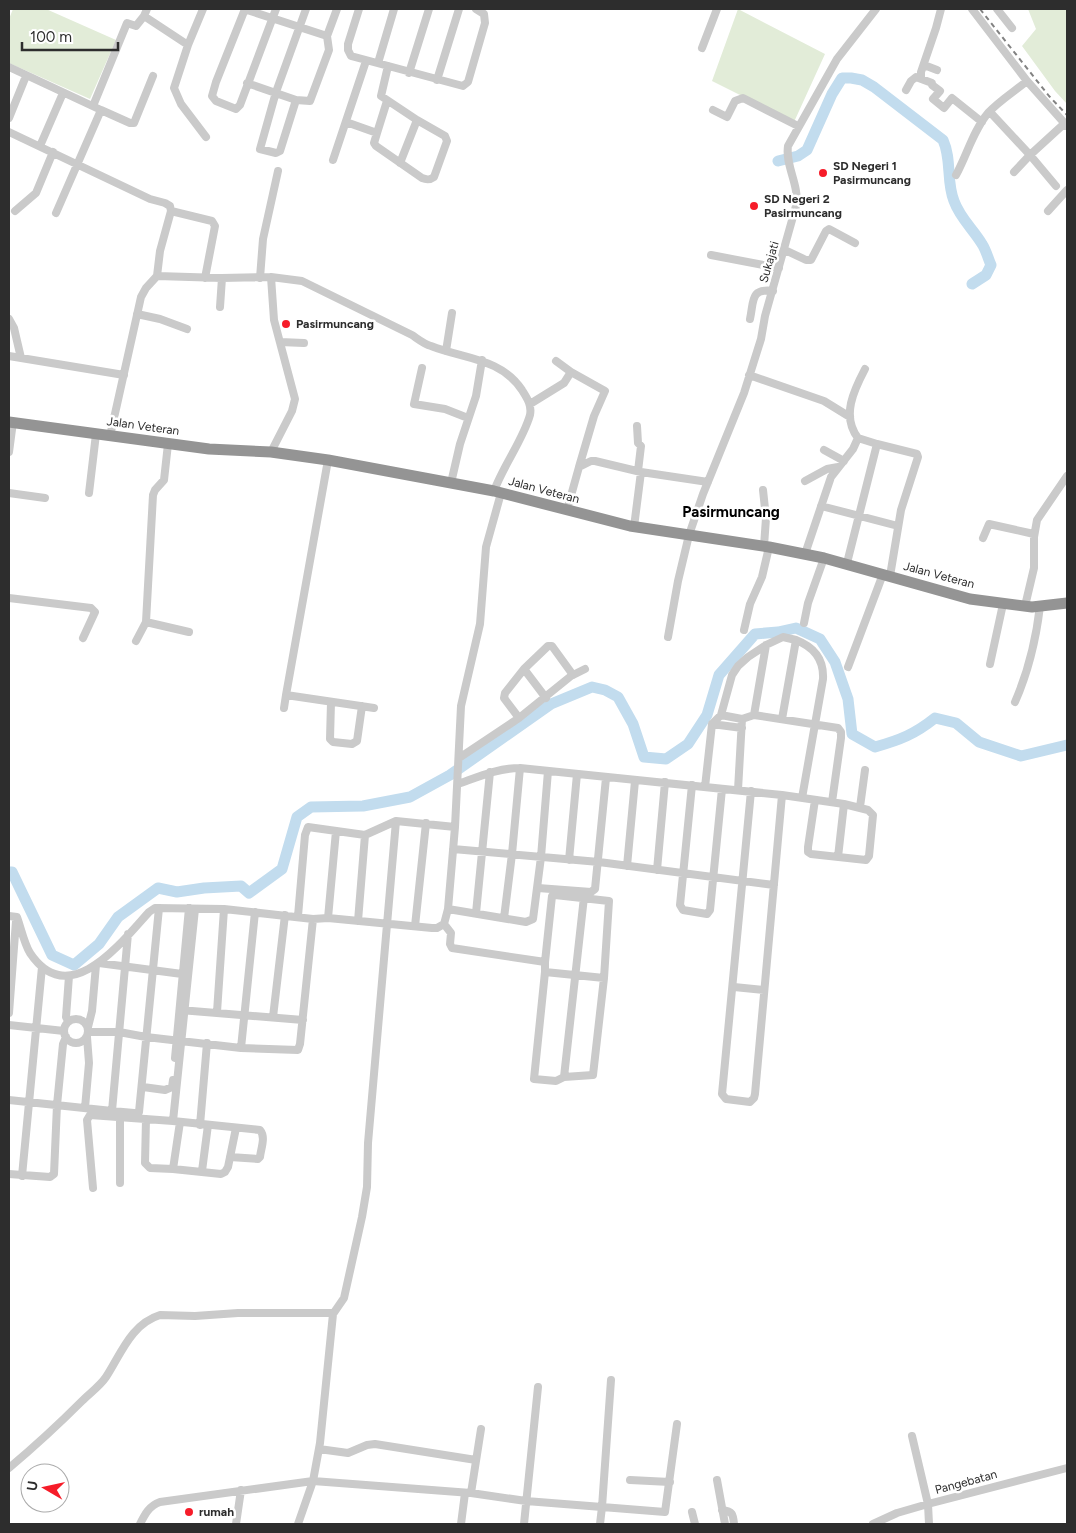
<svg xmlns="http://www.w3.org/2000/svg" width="1076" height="1533" viewBox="0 0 1076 1533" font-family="Figtree,sans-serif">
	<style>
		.green { fill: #e2ecd8 }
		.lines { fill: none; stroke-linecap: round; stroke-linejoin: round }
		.river { stroke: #c2dcee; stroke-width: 11 }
		.minor { stroke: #cacaca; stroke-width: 8 }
		.highway { stroke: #949494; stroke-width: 11 }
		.rail { stroke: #828282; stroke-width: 2; stroke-dasharray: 5 4; stroke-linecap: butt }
		.poi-dot { fill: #f61c29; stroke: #fff; stroke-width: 2 }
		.labels { text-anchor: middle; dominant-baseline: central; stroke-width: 5; stroke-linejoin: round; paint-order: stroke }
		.poi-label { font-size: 12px; font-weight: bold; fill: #2d2d2d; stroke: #fff; text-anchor: start }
		.street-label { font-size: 12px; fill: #2d2d2d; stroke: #fff }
		.quarter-label { font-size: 15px; font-weight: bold; fill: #000; stroke: #fff }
	</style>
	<rect width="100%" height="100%" fill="#fff"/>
	<path class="green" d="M13,9h33l70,31 -26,59 -81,-36v-44z
		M738,9l87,45 -31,68 -82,-41z
		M1028,9h39v95l-12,-13 -33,-45 14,-17z"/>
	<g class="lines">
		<path class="river" d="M778,161l20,-5 9,-6 25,-56 10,-16h9l11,2 12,7 69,53c9,20 3,41 11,61 6,17 19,28 28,43 4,6 6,14 9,21l-5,10 -14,9
			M9,872h3l40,83 22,10 25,-21 19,-27 40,-29 19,4 27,-4 37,-2 8,7 33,-24 15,-52 14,-10 52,-1 47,-9 40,-22 101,-71 41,-17 13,3 13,7 15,27 11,33 22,2 22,-15 19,-29 12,-40 36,-41 23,-2 18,-4 24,11 15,23 13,37 4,35 23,13c25,-7 40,-13 60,-29l21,5 23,19 42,14 46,-11"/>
		<path class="minor" d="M147,9l-3,7 44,29
			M203,9l-15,36 -14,43 7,16 25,33
			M244,9l83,27
			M245,9l-29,73 -4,14 4,5 20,8 4,-4 36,-96
			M359,9l-11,35v6l3,6 112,30 5,-4 17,-59 -1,-9 -8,-5
			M972,9l55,72 40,45
			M997,9l15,19
			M702,48l15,-39
			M378,63l16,-54
			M924,65l13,5
			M388,66l-7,30 36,24
			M9,67l92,43 -45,103
			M409,73l20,-64
			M921,78v-6l15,-44 5,-19
			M437,80l22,-71
			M247,83l49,17 14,1 19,-51 -2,-14 10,-27
			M906,90l5,-9 5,-4 16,6v2l8,6 -7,8 11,9 8,-10 30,24
			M296,100l-16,51 -4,2 -16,-4 16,-57 30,-83
			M93,106l34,-83 9,3 8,-10
			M101,110l29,13h4l19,-47
			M713,110l14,7 8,-16 8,-3 55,28
			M990,112l40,43 26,31
			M9,118l17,-42
			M346,122l31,11 -3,10 2,3 46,32c5,2 8,2 12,-1l13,-36 -2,-5 -28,-16 -17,43
			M9,132l141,67 15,4 5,3 1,5 -11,40 -3,25 -11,12 -5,9 -31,139
			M377,133l10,-32
			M40,146l23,-53
			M333,160l33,-99
			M1014,172l16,-17 35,-32
			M956,175c11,-20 17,-44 32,-62 11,-12 27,-22 39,-32
			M15,211l21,-18 17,-41
			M171,211l41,10 3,5 -10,52
			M1048,211l19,-21
			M785,250l21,10h5l15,-29 3,-2 26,14
			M711,255l68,13
			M157,276l65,2 49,-1 31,4 110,54c6,4 12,9 19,11 33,13 70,12 91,44 5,8 10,15 8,25 -7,25 -27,51 -36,76
			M260,278l3,-39 15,-68
			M220,307l2,-29
			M137,314l23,5 27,10
			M9,319l5,9 7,30
			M750,319c4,-18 0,-31 23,-28
			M280,342l24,1
			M446,351l6,-38
			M9,356l115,19
			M556,361l15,11 34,19 -11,25 -15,51
			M422,368l-8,36 31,5 23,9
			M865,369c-11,21 -24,47 -7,69l19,6
			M749,375l75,26 26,16
			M530,404l34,-21 7,-11
			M637,426l1,17 3,3 -3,25
			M824,450l20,11
			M9,452l4,-30
			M271,452l21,-41 3,-12 -21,-79 -3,-43
			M805,481l22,-12 11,-2
			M451,483l9,-39 16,-48 6,-36
			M763,490l3,28 -2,28
			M9,493l36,5
			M89,493l7,-59
			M821,506l77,20
			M567,510l12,-43 12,-6h4l46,11 67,10
			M634,527l7,-55
			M983,538l6,-14 45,10
			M805,554l26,-77 22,-28 5,-11
			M847,563l30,-119 40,10 1,3 -17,53 -11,66
			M9,598l82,10 4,4 -12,26
			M1025,606l9,-38v-31l3,-17 30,-44
			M146,622l43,10
			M804,623l4,-20 16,-45
			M744,630l6,-26 12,-27 7,-30
			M668,637l10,-56 11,-46 14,-41 41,-101 17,-54 4,-23 31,-110c4,-20 -11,-40 -8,-60l49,-87 39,-50
			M796,640c18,7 28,20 27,39l-21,119
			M136,641l10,-19 7,-127 2,-5 9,-10 4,-36
			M990,664l13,-60
			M848,667l35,-93
			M524,669l22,29
			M286,695l42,-235
			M331,702l-1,37 3,3 19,2 5,-3 5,-35
			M1015,702c14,-32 21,-62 25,-96
			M284,708l2,-13 88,13
			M721,715l21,4
			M754,715l12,-70
			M519,718l-15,-20 1,-5 19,-24 24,-23h4l21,29
			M712,724l30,4
			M459,758l60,-40 52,-42 14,-7
			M458,784c20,-7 40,-16 62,-16l262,27 -27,299 -1,4 -4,4 -24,-3 -4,-5 29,-303
			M692,785l-12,120 3,5 24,4 3,-4 12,-121
			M705,787l7,-63 9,-9 11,-40 6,-9 10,-9 18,-12 17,-8 13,3 -14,79
			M738,790l4,-71 12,-4 84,13 3,4v6l-9,64
			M782,795l62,9 -6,53
			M815,800l-7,47v5l3,2 55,6 3,-4 4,-41 -5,-5 -24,-6
			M860,807l5,-37
			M453,849l146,13 175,23
			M569,860l8,-86
			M627,866l8,-85
			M657,870l8,-88
			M538,888l53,4 4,-3 11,-111
			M448,909l78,13 7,-3 8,-62 7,-86
			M476,913l14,-141
			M9,916l8,1c4,11 7,26 13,36 39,58 91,-10 119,-41l6,-4 69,1 89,10 15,-1 104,10h5l7,-4 4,-15 7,-82 6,-121 19,-82 6,-77 15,-54
			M298,916l7,-81 3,-8 57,8 31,-14 59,6
			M328,918l8,-87
			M504,918l8,-64 8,-86
			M358,921l7,-86
			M444,924l7,9 -1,11 2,4 93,14v10l59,6
			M415,926l11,-103
			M99,963l83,11
			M545,972l-11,107 22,2 8,-4 29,-2 11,-97 5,-77 -54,-6 -3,1 -7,66
			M734,987l30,3
			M180,1010l123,10
			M217,1012l7,-103
			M9,1013l7,-92
			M273,1017l12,-102
			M64 1031a12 12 0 1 1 24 0a12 12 0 1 1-24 0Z
			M68,1021l-2,-4 3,-41
			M9,1025l55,6
			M88,1027l4,-16 4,-46
			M88,1032h31l27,5 95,11 57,2 2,-6 13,-125
			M241,1048l14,-136
			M175,1058l14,-150
			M564,1077l20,-180
			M143,1087l22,3 7,-3 1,-7
			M9,1100l103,11 22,2 5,-1 20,-204
			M85,1108l4,-45 -2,-26
			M112,1111l16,-177
			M146,1119l-1,44 5,5 23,1 48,5 4,-2 3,-5 8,-39
			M173,1121l22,-212
			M200,1125l7,-82
			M173,1169l7,-47
			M202,1171l6,-46
			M9,1174l41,3 4,-3 3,-69 6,-61 3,-7
			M22,1176l20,-209
			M120,1183v-65
			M93,1188l-6,-68 3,-5 83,6 87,9c6,7 1,18 0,27l-2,2 -28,-2
			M611,1380l-9,127 63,5 12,-88
			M912,1436l16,68 1,20
			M319,1449l29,4 19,-8 8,-1 101,16
			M9,1468c25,-21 49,-43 73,-67 8,-8 18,-15 24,-24 15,-23 25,-53 54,-62l35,1 43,-3h95
			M630,1480l40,2
			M717,1480l8,44
			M471,1493l10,-64
			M722,1510c11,1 11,5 12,14
			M692,1512l3,12
			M140,1524c5,-10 9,-18 20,-22l153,-21 158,12 55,8 76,6 -2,17
			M236,1524l5,-34
			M298,1524l15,-43 7,-38 13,-129 11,-16 18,-81 5,-30 1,-44 28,-322
			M461,1524l4,-31
			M524,1524l14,-137
			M873,1524l24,-11 31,-9 139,-36"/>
		<path class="highway" d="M9,422l200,27 62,3 57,8 166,31 136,35 139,21 55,11 146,41 62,8 35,-4"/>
		<path class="rail" d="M980,9l69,87 18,19"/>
	</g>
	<g class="poi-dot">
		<circle cx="823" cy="173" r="5"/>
		<circle cx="754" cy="206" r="5"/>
		<circle cx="286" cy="324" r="5"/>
		<circle cx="189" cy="1512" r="5"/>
	</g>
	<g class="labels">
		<g class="poi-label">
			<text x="833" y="166">SD Negeri 1<tspan x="833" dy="14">Pasirmuncang</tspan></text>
			<text x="764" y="199">SD Negeri 2<tspan x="764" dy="14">Pasirmuncang</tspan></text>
			<text x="296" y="324">Pasirmuncang</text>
			<text x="199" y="1512">rumah</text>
		</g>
		<g class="street-label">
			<text transform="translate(769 262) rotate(-74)">Sukajati</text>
			<text transform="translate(143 426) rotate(8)">Jalan Veteran</text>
			<text transform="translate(544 490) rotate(15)">Jalan Veteran</text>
			<text transform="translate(939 575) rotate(15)">Jalan Veteran</text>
			<text transform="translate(966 1482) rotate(-15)">Pangebatan</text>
		</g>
		<g class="quarter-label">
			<text x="731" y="512">Pasirmuncang</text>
		</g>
	</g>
	<rect width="1076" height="1533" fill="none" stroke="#2d2d2d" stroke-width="20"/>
	<g transform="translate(45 1488) rotate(279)"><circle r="24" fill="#ffffff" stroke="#ababab"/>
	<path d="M0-4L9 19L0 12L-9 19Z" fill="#f61c29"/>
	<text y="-8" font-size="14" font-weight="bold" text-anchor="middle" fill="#2d2d2d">U</text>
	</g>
	<path d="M22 42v8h96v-8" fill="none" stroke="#2d2d2d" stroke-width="2.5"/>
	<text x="30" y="42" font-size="15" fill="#2d2d2d" stroke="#ffffff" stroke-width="4" paint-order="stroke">100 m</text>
</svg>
